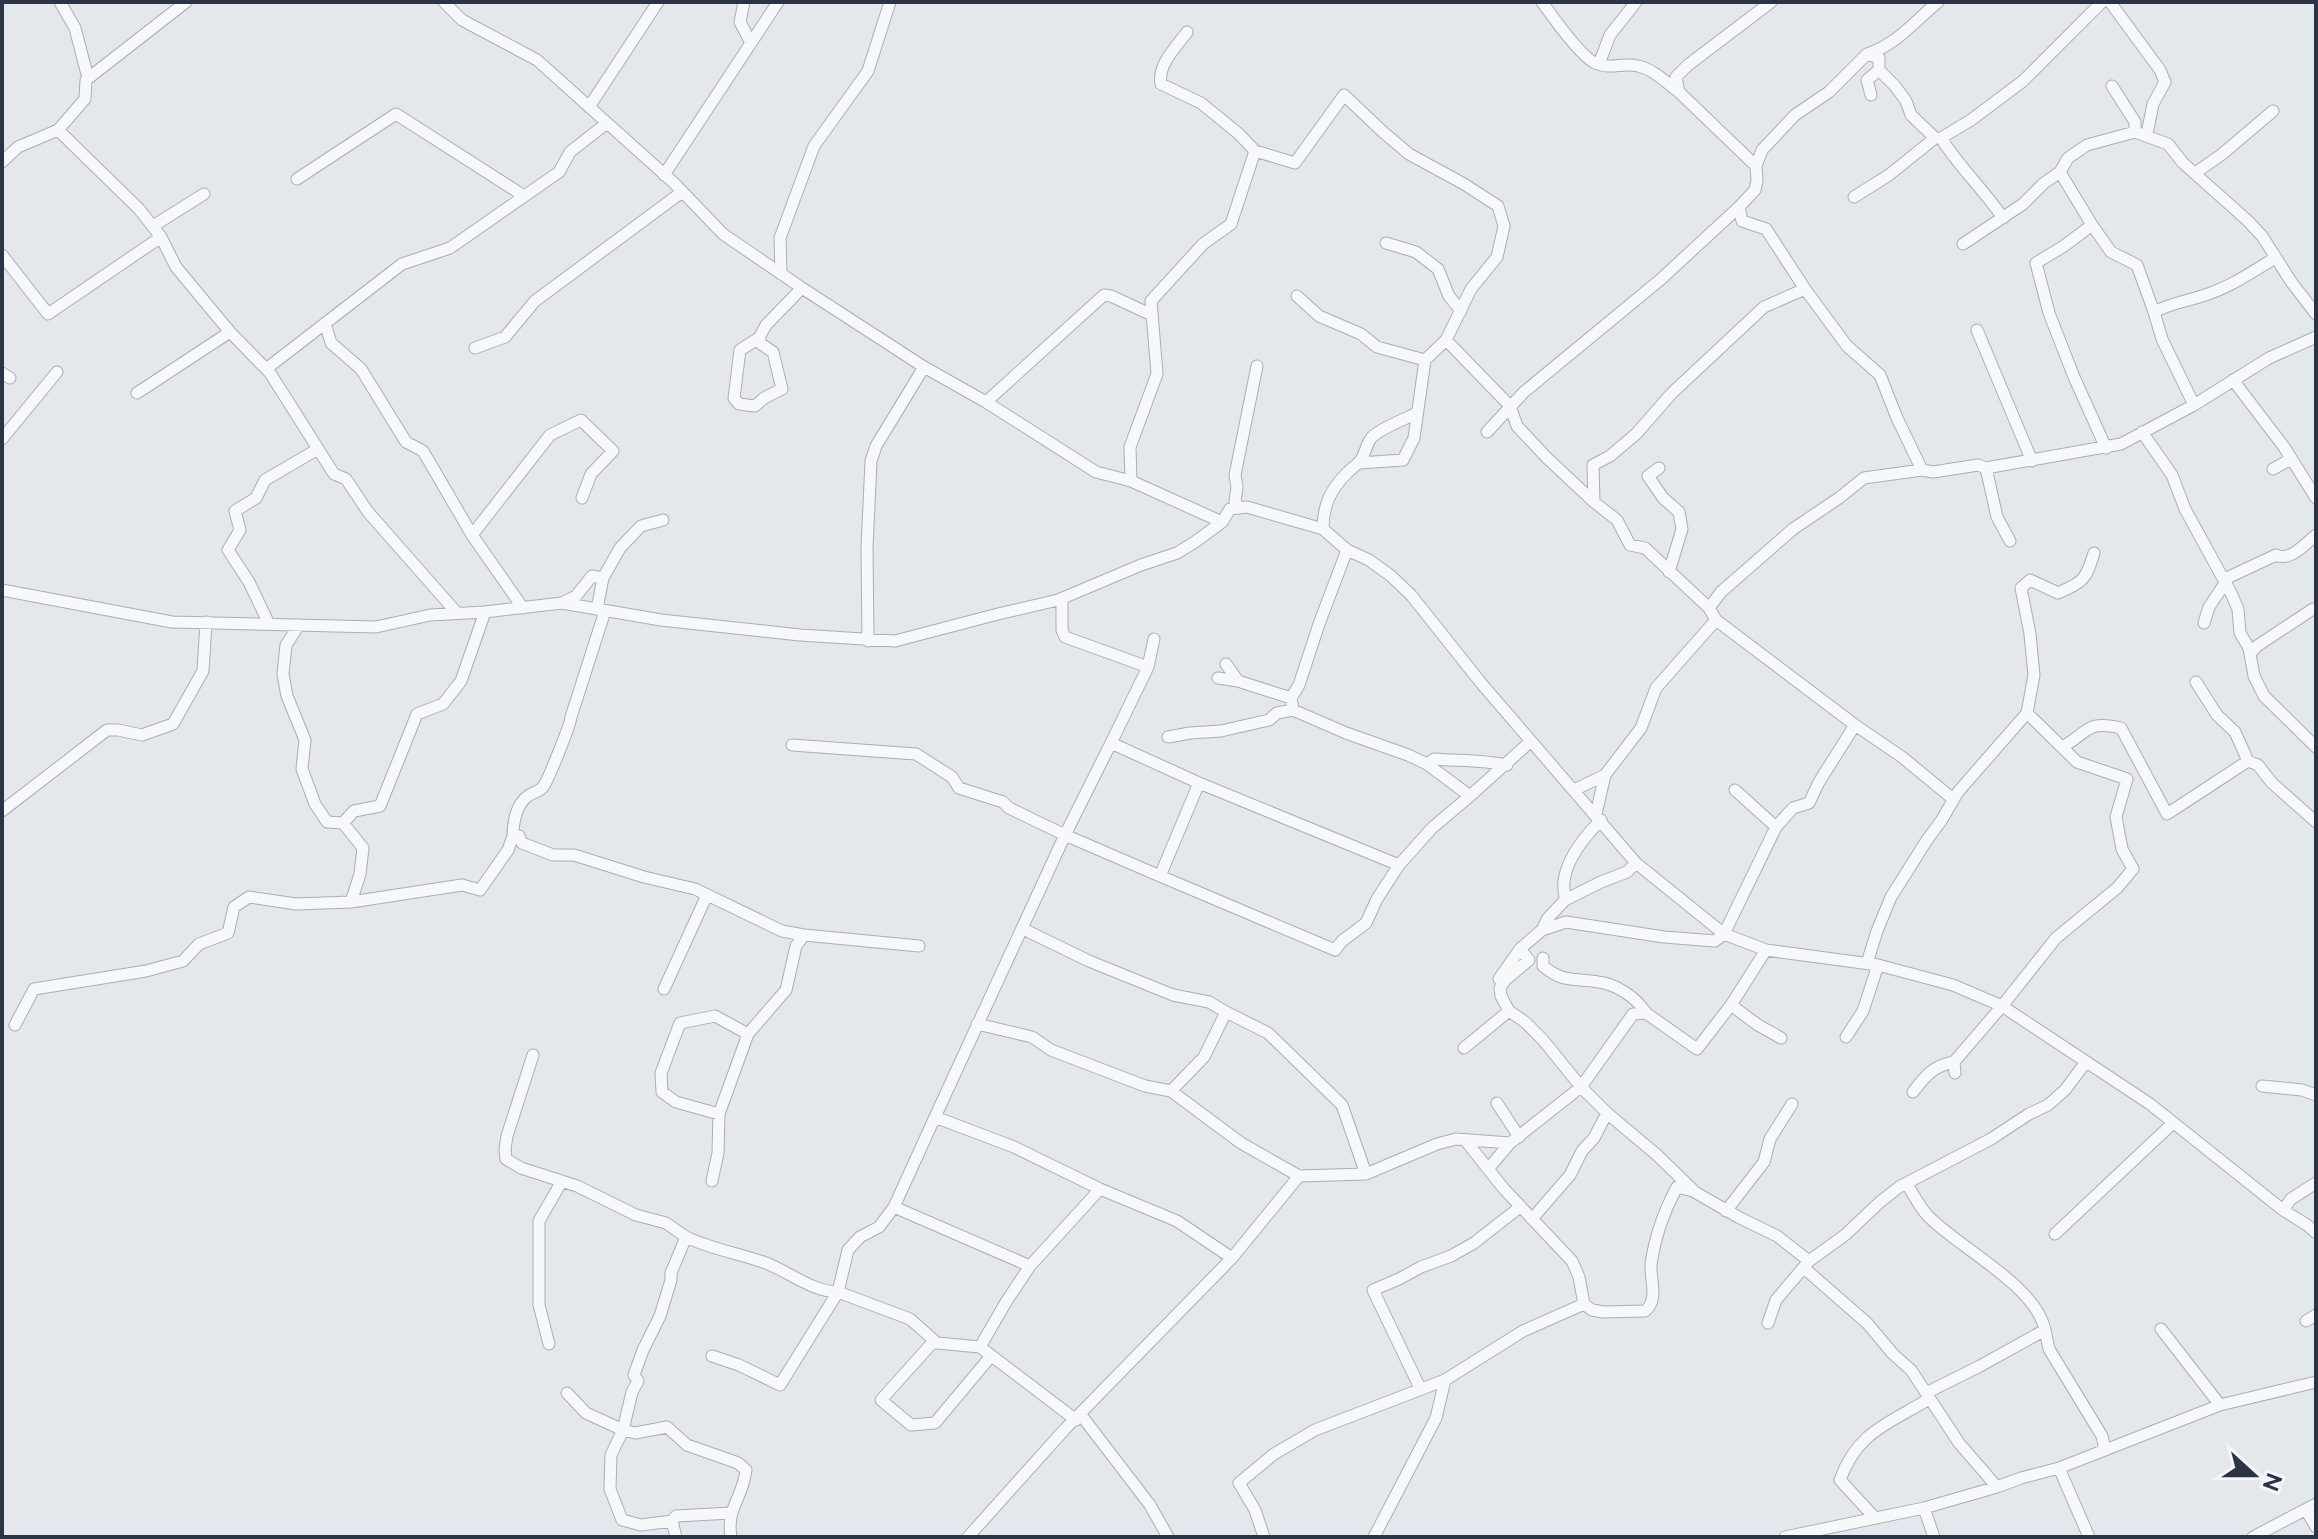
<svg xmlns="http://www.w3.org/2000/svg" width="2318" height="1539" viewBox="0 0 2318 1539" font-family="Raleway,sans-serif">
	<style>
		.lines { fill: none; stroke-linecap: round; stroke-linejoin: round }
		.minor-casing { stroke: #a9aeb7; stroke-width: 13 }
		.minor { stroke: #f7f8fa; stroke-width: 11 }
	</style>
	<rect width="100%" height="100%" fill="#e4e7ec"/>
	<g class="lines">
		<defs>
			<path id="minor" d="M60,2l15,26 13,50
				M444,2l18,18 75,40 137,123 49,51 79,54 122,79 62,35 110,70 35,9 91,41 8,-13 17,-2 76,22 24,21 22,10 22,16 20,19 70,88 155,180 88,71 42,16 112,15 75,20 49,21 148,98 133,106 24,15 9,8
				M744,2l-4,20 11,21
				M1542,2c10,14 38,54 53,61 18,7 26,-1 43,3 15,3 29,17 41,26
				M2110,2l50,68 5,12 -12,22 -6,30
				M1187,32c-10,14 -30,33 -26,52l40,19 38,31 16,17
				M1599,64l11,-29 26,-33
				M2112,86l23,36v10l33,12 15,19 65,58 14,15 30,47 24,31
				M1871,95l-4,-15 12,-10v-12l-12,-4c29,-9 48,-33 71,-52
				M589,107l69,-105
				M58,130l81,79 22,28 15,30 54,65 40,41 64,101 12,5 22,33 89,101
				M2,162l16,-15 40,-17 27,-31 1,-19 100,-78
				M1756,166l-77,-74 -3,-15 12,-12 83,-63
				M2060,172l32,53 -28,21 -28,17 13,50 25,64 32,71
				M2195,173l26,-18 52,-44
				M664,175l114,-173
				M297,179l99,-65 128,82
				M1854,197l35,-22 46,-37 -24,-23 -5,-14 -11,-15 -16,-16
				M1739,207l3,14 24,8 39,60 42,57 33,29 17,43 25,52
				M2003,218c-19,-28 -44,-51 -62,-80l30,-18 52,-39 79,-79
				M2092,225l19,27 26,13 17,47
				M153,226l51,-32
				M1386,243l30,9 22,17 11,27 12,15
				M1963,244l60,-40 21,-21 16,-11 8,-14 19,-13 48,-13
				M2,255l46,59 113,-77
				M781,274l-1,-36 34,-92 54,-75 22,-69
				M1297,296l22,20 42,18 16,13 48,13
				M325,323l6,20 30,26 45,73 17,9 49,84 51,73
				M1977,330l55,131
				M759,338l-19,12 -6,48 5,6 16,2 9,-8 18,-9 -9,-37 -12,-8 -2,-6 7,-13 36,-37
				M1446,340l64,66 7,20 30,32 47,44 23,18 13,25 15,3 64,60 7,12 139,105 47,32 51,42
				M475,348l30,-11 30,-36 147,-109
				M266,369l136,-105 48,-16 109,-76 11,-20 37,-29
				M2,373l8,5
				M2233,380l51,67 32,51
				M137,393l93,-61
				M986,402l118,-107 7,1 41,19
				M2194,405l-32,-66 -8,-27c17,-9 30,-10 48,-16 27,-8 50,-24 73,-38
				M1487,432l37,-40 136,-112 79,-73 16,-17 2,-9 -1,-15 6,-16 33,-35 34,-23 38,-38
				M2142,432l30,43 13,34 46,84 7,16 2,24 9,15 5,28 10,20 52,51
				M2,439l55,-67
				M1659,468l-11,8 15,22 16,14 3,17 -13,43
				M1986,468l11,49 13,24
				M2273,469l18,-10
				M1131,481l-1,-34 27,-73 -6,-73 52,-57 28,-20 24,-73 40,12 49,-68 39,37 26,22 55,30 34,22 6,20 -7,31 -26,32 -25,51 -21,20 -11,78 -11,22 -44,3
				M1594,502l-1,-37 17,-9 26,-22 36,-41 92,-86 41,-18
				M1239,508l-4,-7 2,-14 -2,-12 22,-109
				M1323,529c0,-23 7,-39 24,-56 5,-5 10,-8 14,-13 5,-8 5,-16 11,-23 11,-10 31,-17 45,-24
				M472,535l78,-100 31,-15 32,31 -22,23 -9,24
				M1347,550l-28,74 -20,61 -8,13 2,12 53,23 62,22 19,9
				M603,578l17,-30 21,-22 22,-6
				M2,590l170,32 204,5 54,-12 55,-3 77,-9 99,17 139,15 95,6 103,-27 60,-14 83,-35 36,-12 18,-11 27,-20
				M1062,599v31l3,7 83,30
				M562,603l14,-7 16,-20 11,2 -6,31
				M1709,608l12,-16 72,-63 46,-31 25,-20 58,-8 11,2 45,-7 8,3 135,-24 73,-39 75,-47 47,-21
				M605,611l-34,106c0,6 -23,64 -28,70 -4,5 -10,5 -15,9 -12,8 -15,27 -15,40h6l3,7 31,12h21l70,22 51,12 87,42 22,4 -8,11 -10,44 -38,44 -29,80 -43,-12 -14,-10 -1,-19 19,-50 35,-7 33,18
				M2204,623l5,-16 20,-30 47,-22c14,7 29,-11 40,-20
				M269,624l-20,-42 -21,-32 12,-20 -5,-19 21,-13 9,-18 53,-31
				M299,625l-13,20 -3,29 4,22 18,44 -3,29 13,35 12,18 16,1 11,-12 26,-5 37,-92 26,-10 18,-23 24,-69
				M868,641l-1,-93 4,-87 5,-15 48,-79
				M2250,654l7,-8 56,-37
				M1226,664l12,17 53,17
				M1218,678l20,3
				M2196,682l21,33 18,17 13,29 10,4 14,18 44,39
				M2027,713l7,-38 -4,-41 -9,-46 9,-8 28,13c26,-11 28,-14 36,-40
				M1168,737l22,-4 31,-2 48,-11 8,-7 16,-3
				M1111,743l37,-76 6,-28
				M792,745l124,9 36,23 7,11 44,14 6,6 56,27 -130,282
				M2062,747c27,-14 22,-27 59,-19l46,86 81,-53
				M1507,765c-25,-5 -49,-4 -73,-6l-7,5 43,32 61,-55
				M1199,783l-39,93 -95,-41 46,-92 88,40 200,82
				M1574,790l31,-15 36,-47 15,-40 60,-68
				M1735,790l41,37
				M2,811l105,-81h11l24,5 31,-11 30,-53 3,-49
				M1596,814l9,-39
				M343,823l20,25 -3,26 -9,28
				M1160,876l175,74 7,-9 24,-18 11,-24 22,-34 33,-37 38,-32
				M1565,900c0,-7 -2,-12 -1,-19 3,-23 21,-45 37,-61
				M1023,929l66,32 84,34 36,7 17,10
				M1542,930l6,-12 17,-18 36,-18 26,-10 9,-9
				M804,935l115,11
				M1543,958v8c20,17 31,12 55,16 18,2 38,15 48,31
				M1867,963l10,-32 14,-34 36,-57 14,-19 17,-29 69,-79 50,49 50,17 -11,38 6,32 11,20 -16,19 -61,50 -54,68 -48,56 1,11
				M1499,979l21,-30
				M664,989l43,-94
				M1731,1005l27,20 23,13
				M977,1024l55,13 19,13 94,36 26,5
				M15,1025l19,-36 112,-18 37,-10 16,-17 29,-11 6,-26 15,-10 47,7 55,-2 111,-17 18,5 28,-40 5,-14
				M1846,1037l17,-26 15,-46
				M1464,1048l45,-37
				M533,1055l-26,81 -2,13 1,10 15,9 56,18 59,29 30,8 20,14
				M2262,1086l40,4 14,5
				M1913,1092c13,-17 20,-26 41,-30
				M1497,1103l22,34
				M1607,1113l50,42 36,35
				M1466,1141l22,28
				M1366,1174l-24,-69 -74,-72 -42,-21 -22,45 -33,34 70,52 58,33 67,-2 71,-30 19,-5 54,4
				M712,1181l6,-28 1,-39
				M1907,1184c6,10 12,22 20,31 30,32 109,70 118,115
				M894,1207l-15,20 -19,10 -12,13 -10,42 72,27 27,24 43,4
				M2283,1210l8,-11 25,-16
				M1726,1211l38,-49 6,-23 22,-35
				M1532,1219l38,-44 12,-24 12,-13 13,-25 -26,-26 52,-73 13,-1 51,36 34,-44 35,-55
				M2055,1234l118,-111
				M1809,1261l-32,-25 -37,-18 -47,-27 -16,-4c-13,24 -22,49 -26,77 -1,16 8,36 -6,47l-42,1 -11,-2 -8,-6 -5,-27 -7,-16 -68,-72 -16,-20 22,-26 71,-56 -38,-47 -18,-18 -16,-11 -8,-15 -1,-8 5,-8 24,-20 -9,-11 22,-19 24,-8 98,15 51,4 9,-7 52,-107 17,-19 16,-5 10,-21 36,-57
				M1030,1266l-136,-59 41,-90 79,30 86,42
				M1804,1268l63,55 26,31 18,16 48,73 38,44
				M2306,1321l10,-6
				M1768,1323l8,-23 33,-39 36,-26 35,-33 19,-15 92,-48 38,-25 19,-9 17,-15 21,-28
				M2161,1329l59,76
				M934,1341l-53,59 30,25 24,-2 56,-67
				M549,1344l-10,-39v-84l23,-40
				M712,1356l27,9 41,20 58,-93c-28,-1 -49,-21 -75,-30 -26,-9 -52,-13 -77,-25l-15,36v7l-11,36 -17,34 -9,25 4,6 -6,11 -9,38 12,3 32,-6 20,18 51,18 8,7c-3,28 -20,38 -15,67
				M1420,1388l-47,-98 26,-11 22,-12 30,-11 23,-13 46,-36
				M567,1393l19,20 37,17 -12,25 -1,34 12,31 19,5 31,-4
				M1926,1393l54,-27 65,-36 4,19 53,87 3,14
				M1081,1415l69,90 18,32
				M1076,1420l-96,-73 26,-45 24,-36 70,-77 77,32 55,37
				M2059,1468l30,69
				M1924,1508l10,29
				M2306,1510l10,17
				M1874,1517l-34,-37c17,-48 48,-56 89,-81
				M676,1537l-4,-16 4,-5 55,-3
				M968,1537l97,-108 167,-171 67,-82
				M1264,1537l-9,-27 -16,-27 35,-29 41,-24 130,-50 78,-49 61,-27
				M1374,1537l62,-119 9,-38
				M1785,1537l139,-29 73,-21 24,-9 38,-10 161,-63 96,-23
				M2253,1537l63,-33"/>
		</defs>
		<use href="#minor" class="minor-casing"/>
		<use href="#minor" class="minor"/>
	</g>
	<rect width="2318" height="1539" fill="none" stroke="#2b3445" stroke-width="8"/>
	<g transform="translate(2254 1475) rotate(111)" stroke="#f4f6f9" stroke-width="6" paint-order="stroke">
	<path d="M0-6L14 30L0 20L-14 30Z" fill="#2b3445"/>
	<text y="-12" font-size="22" font-weight="bold" text-anchor="middle" fill="#2b3445">N</text>
	</g>
</svg>
